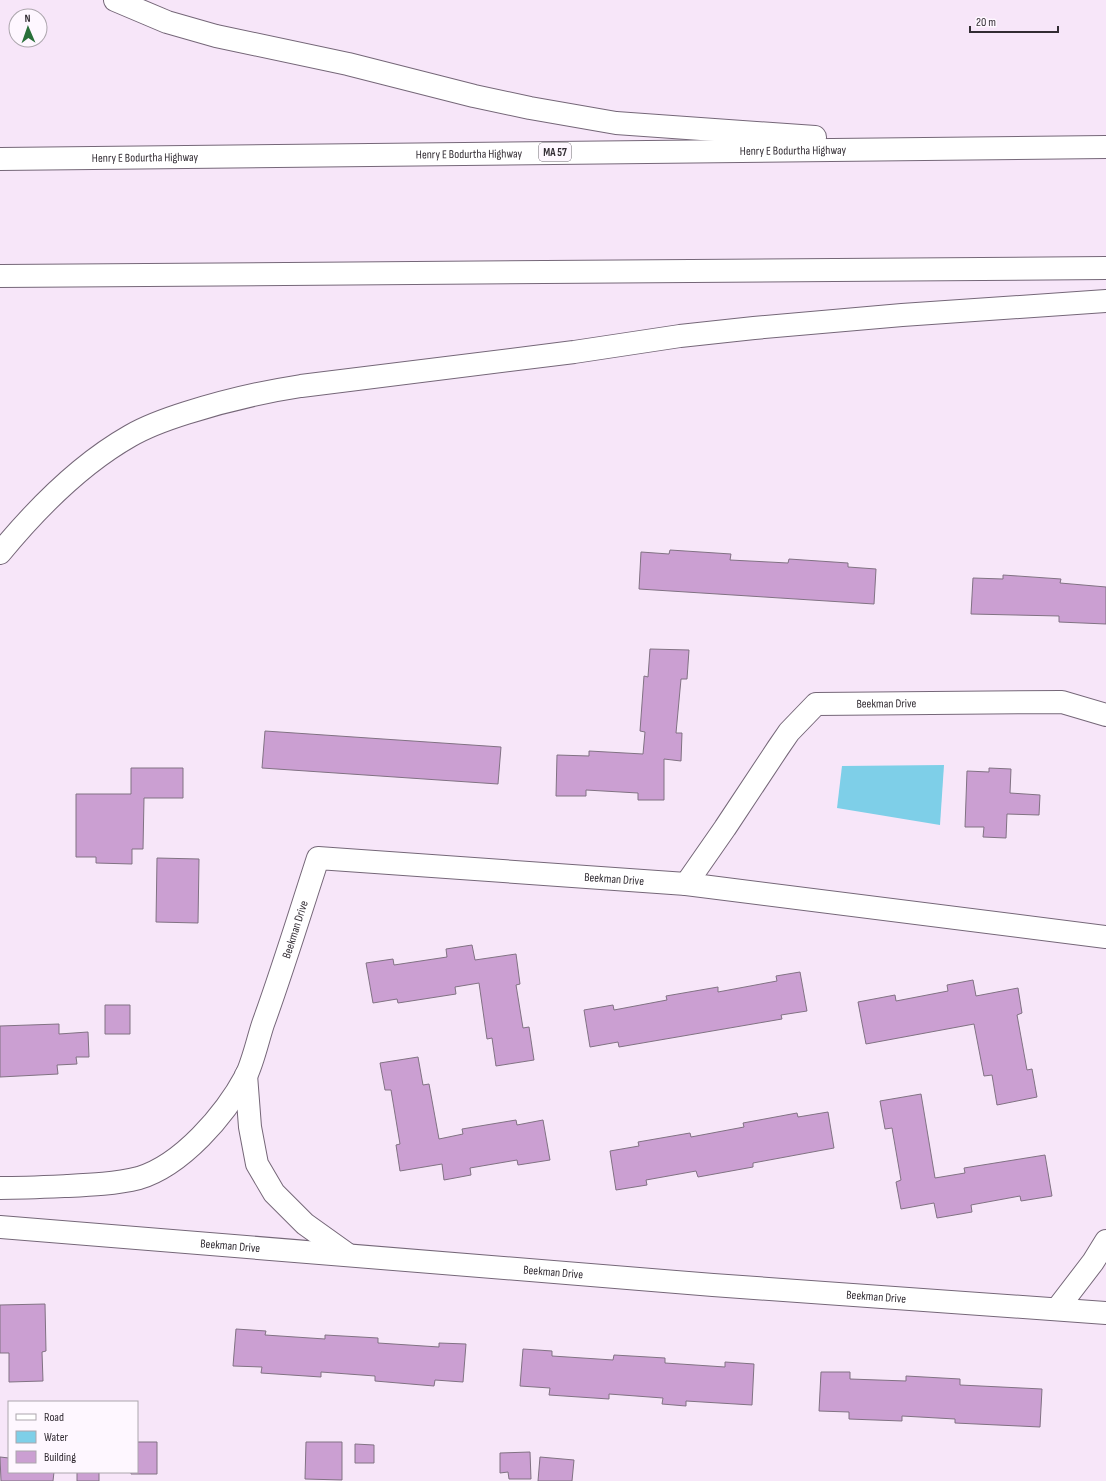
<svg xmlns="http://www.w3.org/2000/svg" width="1106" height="1481" viewBox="0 0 1106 1481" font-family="'Sofia Sans Condensed',sans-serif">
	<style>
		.water { fill: #7ecfe8 }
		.building { fill: #cb9fd2; stroke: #817283 }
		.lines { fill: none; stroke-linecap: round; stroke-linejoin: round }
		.street-casing { stroke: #756778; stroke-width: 24 }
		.highway-casing { stroke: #756778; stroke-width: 24 }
		.street { stroke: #fff; stroke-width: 22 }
		.highway { stroke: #fff; stroke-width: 22 }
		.labels { text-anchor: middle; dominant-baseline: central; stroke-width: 3; stroke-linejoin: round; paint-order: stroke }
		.shield { fill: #fef7ff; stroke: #6f6970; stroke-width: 1 }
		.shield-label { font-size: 11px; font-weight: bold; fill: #322c33 }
		.street-label { font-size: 12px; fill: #322c33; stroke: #fef7ff }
	</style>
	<rect width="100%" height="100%" fill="#f7e6f9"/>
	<path class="water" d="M944,765l-4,60 -103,-17 5,-42z"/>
	<path class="building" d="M670,550l61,4 -1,6 58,3 1,-4 59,4v4l28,2 -2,35 -235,-15 2,-37 28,2z
		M1003,575l58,4 -1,4 46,4v37l-47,-2v-6l-88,-2 2,-36 30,1z
		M650,649l39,1 -2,29h-6l-5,54h6l-1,28 -17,-2v41h-26v-7l-52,-3v6h-30l1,-41 32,1v-5l54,3 2,-22 -5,-1 4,-55 4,1z
		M265,731l236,16 -3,37 -236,-16z
		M131,768h52v30h-39l-1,51h-11v15l-36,-1v-6h-20v-63h55z
		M989,768l22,1 -1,24 30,2 -1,20 -32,-1 -1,24 -23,-1 1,-10h-19l2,-56 22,1z
		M157,858l42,1 -1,64 -42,-1z
		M472,945l3,15 41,-6 4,30 -4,1 7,43 6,-1 5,33 -38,6 -4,-28 -5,1 -8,-56 -24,4 1,7 -58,9 -1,-4 -24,4 -7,-40 27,-4 1,6 53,-8 -1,-8z
		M800,972l7,39 -26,4 1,4 -163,28 -1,-5 -28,5 -6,-37 29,-5 1,5 53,-10 -1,-4 52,-9v5l59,-11 -1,-5z
		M973,980l3,16 42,-8 4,25 -5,2 10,55 5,-1 5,28 -40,8 -5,-30 -8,1 -10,-52 -108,20 -8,-42 37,-7 1,6 52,-10 -1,-6z
		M105,1005h25v29h-25z
		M59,1024v10l29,-2 1,25h-13l1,7 -20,1 1,9 -58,3v-51z
		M418,1057l5,28 6,-1 10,55 24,-5 -1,-5 54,-9 1,5 26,-5 7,40 -32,5 -1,-5 -47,8 1,7 -27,5 -2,-16 -42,7 -4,-26 4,-1 -9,-54h-6l-5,-27z
		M921,1094l14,84 30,-5 -1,-5 81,-13 7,41 -31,5 -1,-5 -49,9 1,7 -35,6 -3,-15 -33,6 -5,-27 5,-2 -9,-52 -7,1 -5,-28z
		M828,1112l6,36 -81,15v4l-55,10 -2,-6 -50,9 1,5 -31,5 -6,-39 29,-5 -1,-4 52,-9 1,4 53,-10 -1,-4 54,-10 1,4z
		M45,1304l1,47 -4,1 1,29 -34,1v-29h-9v-48z
		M236,1329l30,2 -1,4 60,4v-4l53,3v5l61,4v-4l27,1 -3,38 -28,-2 -1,6 -59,-5v-5l-54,-4v5l-60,-4 1,-6 -29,-1z
		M523,1349l29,2v5l61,4 1,-5 51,3v5l60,4v-5l29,2 -2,41 -66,-4v5l-24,-2 1,-6 -54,-4v5l-60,-4 1,-7 -30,-2z
		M821,1372h29v7l56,2v-5l54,3v6l82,4 -2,38 -85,-4v-4l-53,-3v5l-53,-2v-7l-30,-1z
		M137,1442h20v32h-26v-2h6z
		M306,1442h36v38l-37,-1z
		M355,1444l19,1v18h-19z
		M530,1452l1,27h-22l-1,-7 -8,1v-20z
		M0,1457l9,1v14h45l-1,9h-52z
		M540,1457l34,3 -2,21h-34z
		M77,1472h22v9h-22z"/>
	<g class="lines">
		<defs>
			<g id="street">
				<path d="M686,884l420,53"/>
				<path d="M246,1075l4,52 7,37 17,29 31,31 42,30"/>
				<path id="s1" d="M0,1188c22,0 44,-1 67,-2 23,-1 48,-2 72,-8 43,-13 86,-63 107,-102 7,-14 12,-37 17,-52 20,-55 37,-111 55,-166l368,26 39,-56 53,-80 11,-16 27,-28 246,-2 44,13"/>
				<path id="s2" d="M0,1227l713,58 393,28"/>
				<path d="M1057,1309l36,-47 13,-21"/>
			</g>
			<g id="highway">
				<path d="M115,0l52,22 49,14 132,28 126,32 56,12 86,15 199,14"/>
				<path id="s3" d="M0,159l1106,-12"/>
				<path d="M0,276l1106,-8"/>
				<path d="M0,553c37,-45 79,-88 130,-117 17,-10 37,-17 56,-23 38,-12 76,-21 115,-27l273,-34 106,-16 74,-8 148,-13 204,-14"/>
			</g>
		</defs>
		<use href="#street" class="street-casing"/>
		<use href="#highway" class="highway-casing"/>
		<use href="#street" class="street"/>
		<use href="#highway" class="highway"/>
	</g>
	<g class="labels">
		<rect class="shield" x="539" y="143" width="32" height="18" rx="3"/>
		<g class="shield-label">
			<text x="555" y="152">MA 57</text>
		</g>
		<g class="street-label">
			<text stroke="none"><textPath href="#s3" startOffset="793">Henry E Bodurtha Highway</textPath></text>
			<text stroke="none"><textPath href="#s3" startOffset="469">Henry E Bodurtha Highway</textPath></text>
			<text stroke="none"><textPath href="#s3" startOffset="145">Henry E Bodurtha Highway</textPath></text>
			<text stroke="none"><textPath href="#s1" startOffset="1182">Beekman Drive</textPath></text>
			<text stroke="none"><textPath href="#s1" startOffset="817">Beekman Drive</textPath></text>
			<text stroke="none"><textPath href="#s1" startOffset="445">Beekman Drive</textPath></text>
			<text stroke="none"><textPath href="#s2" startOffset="231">Beekman Drive</textPath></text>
			<text stroke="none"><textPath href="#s2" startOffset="555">Beekman Drive</textPath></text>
			<text stroke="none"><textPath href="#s2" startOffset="879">Beekman Drive</textPath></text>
		</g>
	</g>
	<rect x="8" y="1401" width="130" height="72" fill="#fef7ff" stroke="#aca6ad"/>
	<rect x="16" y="1414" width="20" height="6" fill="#ffffff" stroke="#aca6ad"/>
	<text x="44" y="1421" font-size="12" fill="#322c33">Road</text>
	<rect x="16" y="1431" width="20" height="12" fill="#7ecfe8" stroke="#aca6ad"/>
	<text x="44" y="1441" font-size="12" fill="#322c33">Water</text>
	<rect x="16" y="1451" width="20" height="12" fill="#cb9fd2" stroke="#aca6ad"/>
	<text x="44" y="1461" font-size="12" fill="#322c33">Building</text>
	<g transform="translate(28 28) rotate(358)"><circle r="19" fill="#fef7ff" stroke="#aca6ad"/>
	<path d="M0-3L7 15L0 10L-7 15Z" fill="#296f3a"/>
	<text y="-6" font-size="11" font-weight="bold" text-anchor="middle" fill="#322c33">N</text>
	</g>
	<path d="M970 26v6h88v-6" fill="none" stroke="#322c33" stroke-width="2"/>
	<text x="976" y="26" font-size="12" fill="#322c33" stroke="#fef7ff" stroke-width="3" paint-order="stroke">20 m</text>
</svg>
